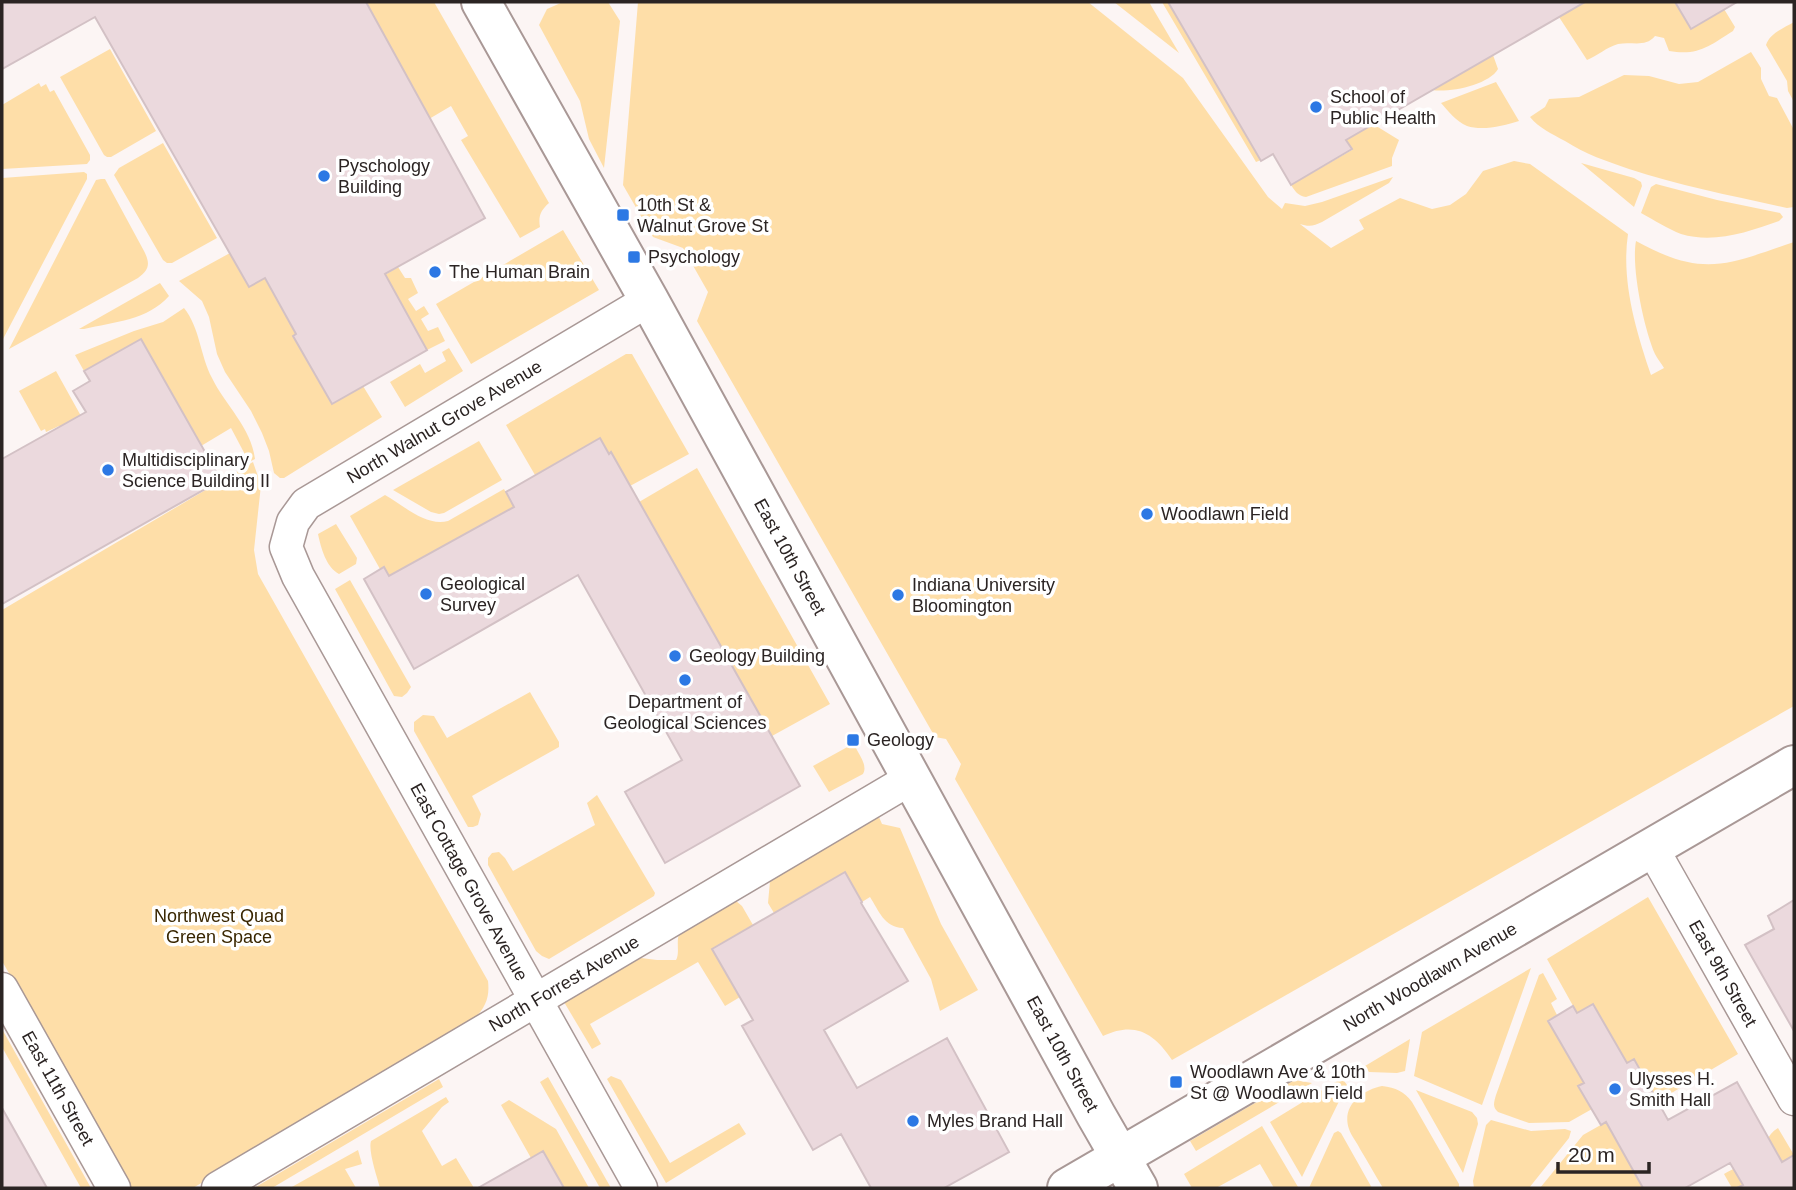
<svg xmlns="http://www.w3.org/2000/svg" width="1796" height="1190" viewBox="0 0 1796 1190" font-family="Arial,sans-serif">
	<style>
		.green { fill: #fedea8 }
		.building { fill: #ebd9dd; stroke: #d3c1c5; stroke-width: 2 }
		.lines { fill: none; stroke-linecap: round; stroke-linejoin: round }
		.street-casing { stroke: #a99896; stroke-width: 35 }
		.secondary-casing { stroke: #a99896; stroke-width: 42 }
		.street { stroke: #fff; stroke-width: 32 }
		.secondary { stroke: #fff; stroke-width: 38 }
		.poi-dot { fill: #2c78e4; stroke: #fff; stroke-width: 2.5 }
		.labels { text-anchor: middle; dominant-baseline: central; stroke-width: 7; stroke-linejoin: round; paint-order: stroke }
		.poi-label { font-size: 18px; fill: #2b2423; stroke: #fff; text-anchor: start }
		.street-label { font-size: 18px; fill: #2b2423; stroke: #fff }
		.park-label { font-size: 18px; fill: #392601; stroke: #fff }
	</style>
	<rect width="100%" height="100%" fill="#fcf5f4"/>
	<path class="green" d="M366,2h68l115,201c-8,7 -11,13 -9,24l-20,11 -59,-98 7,-4 -17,-30 -22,13z
		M563,2h45l12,19 -16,147 -15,-29 -9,-38 -41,-76 8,-16z
		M638,2h450l95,76 85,119 14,12 3,-6 20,3 17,-4 71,-25 -4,6 -67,39c-8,4 -13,5 -22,2l31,24 33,-19 -5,-9 41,-22 32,11 18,-4 16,-11 17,-23 31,-10 16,3 98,70c-7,47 8,97 23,141l13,-7c-3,-5 -7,-10 -9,-14 -11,-25 -24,-87 -19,-113 67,37 91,24 158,1v464l-622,354c-18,-27 -37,-39 -69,-24l-148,-257 6,-15 -15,-25 -11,-2 -238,-416 11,-29 -25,-44 -30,-11 -30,-52z
		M1114,2h35l30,51z
		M1162,2h6l93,158 -5,2z
		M1585,2h90l16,26 33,-19 11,18 -2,4c-24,15 -34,25 -64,20l-5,-13 -9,-2c-10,12 -23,5 -37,8 -11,3 -21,12 -31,16l-28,-43z
		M1794,22v80l-6,-11 -1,-10 -21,-36c4,-12 18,-17 28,-23z
		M110,49l46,82 -45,26h-4l-3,-2 -44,-78z
		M1751,52l10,16v11l8,17 8,2 17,32v77l-7,1c-53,-12 -107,-22 -158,-39 -23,-8 -44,-15 -64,-28 -13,-7 -26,-13 -35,-24l15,-10 4,-8 30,-2 45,-22 25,1 30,8 19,-2z
		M1493,55l5,14c-9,16 -49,24 -66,21z
		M1496,82l23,39c-15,5 -37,10 -52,5 -11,-5 -19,-15 -26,-23z
		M39,83l2,4 5,-3 4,8 4,-2 36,65v5l-3,4 -85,5v-64z
		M1373,124l26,16 -7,18v8l-86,31c-8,-1 -11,-6 -15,-12l61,-35 -6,-10z
		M163,143l54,95 -45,25h-5l-4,-3 -49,-85 5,-7z
		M1581,163l53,15 7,4 1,4 -8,21z
		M84,172l3,2v5l-85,162v-163z
		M101,179h4l39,72c6,12 6,18 -6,27l-129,71 87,-169z
		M1656,184l61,16 63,13 3,4 -4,4c-31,11 -65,23 -98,13 -13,-5 -27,-14 -40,-21l10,-26z
		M563,230l36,60 -128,74 -35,-60z
		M230,253l35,25 31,56 67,52 19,31 -98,61h-4l-6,-5 -5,-22 -7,-18 -11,-22 -26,-39 -8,-18 -8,-37 -7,-16 -23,-20z
		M398,267l7,11h6l7,15 -10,6 8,12 8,-5 5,8 -8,5 7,12 10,-4 7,14 -18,9 -42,-75z
		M160,283l9,13c-21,24 -55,26 -85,33h-5z
		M184,308c16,20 16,47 28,70 13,27 39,49 43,81l-6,3 -18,-34 -30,18 -60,-107 -57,32 -9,-16 59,-24 29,-9z
		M449,348l14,23 -58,36 -15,-25 30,-18 5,9 21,-12 -4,-9z
		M626,354h6l57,100 -59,32 -18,-33 -3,1 -9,-16 -65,37 -29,-50z
		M56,371l35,63 -21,12 -11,-20 -13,6 -1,-3 -4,2 -22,-40z
		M479,441l23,39 -58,33 -5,1 -8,-2 -38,-22z
		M253,462l8,23 -7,65 4,24 230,407c2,17 -3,27 -15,39l-280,168h-62l-129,-227v-351z
		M697,468l133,236 -58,32 -133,-234z
		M504,489l10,18 -125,69 -5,-9 -4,2 -30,-53 35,-21c18,10 41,32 63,26z
		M336,524l21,34 -1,6 -17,10c-13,-7 -18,-26 -21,-40z
		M350,580l61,107 -4,6 -5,4 -8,-1 -59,-107z
		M530,692l29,50v5l-87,49 9,18 -3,11 -5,2h-5l-54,-96v-9l9,-7 11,1 13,22z
		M851,745l4,1c4,9 13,19 8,28l-34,18 -16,-26z
		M597,795l58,98 -1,3 -105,63 -7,-3 -6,-5 -48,-86v-7l4,-5 7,-1 6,6 8,13 82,-46 -8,-22z
		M879,817l3,7 18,4 41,96 37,66 -38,21 -9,-32 -28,-51c-19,-1 -24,-17 -33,-31l-8,5 -17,-30 -71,41 -6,-10 2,-22z
		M1648,897l90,157 -87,51 -17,-46 -7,4 -34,-59 -16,9 -30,-54z
		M736,901l6,5 11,19 -40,24 27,48 -15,9 -27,-44 -108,62 11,20 -9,5 -28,-47 77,-44 16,2h19c4,-7 0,-17 3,-26z
		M1531,968l-49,137 -68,-29 8,-44z
		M1543,973l14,26 -6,4 6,12 -9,6 36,62 -5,3 13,23 -23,13 -40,1 -31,-11c-6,-5 -4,-10 -2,-17l43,-120z
		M2,1029l89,159h-10l-79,-141z
		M1410,1039l-5,32 -8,2 -28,-1 -4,-6z
		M611,1076l10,4 49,83 69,-40 7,11 -80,49 -59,-104z
		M548,1077l63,111h-11l-60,-106z
		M1342,1078l5,7 -45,92 -32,-55z
		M439,1079l4,8 -171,101h-18z
		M1294,1080l18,3 -116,68 -6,-10z
		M1382,1086c14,2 22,5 30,16l47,82v4h-76c-8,-13 -15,-26 -23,-39 -3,-7 -9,-13 -11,-20 -8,-23 13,-39 33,-43z
		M1416,1090l56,22 5,6 1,6 -15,49z
		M446,1097l3,5 -7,5 -20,24 20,35 14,-8 18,30h-94c-3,-11 -12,-37 -9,-47z
		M509,1100l47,29 33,59h-25l-21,-36 -12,6 -30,-53z
		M1491,1120l40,11 34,-2 6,2 -2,7 -40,50h-55l-1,-7 13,-56z
		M1606,1122l37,66h-103l43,-53z
		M1262,1126l36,61 -24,1 -14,-24 -44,24h-24l-8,-14z
		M1778,1128l16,27 -50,30 1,3h-13l-8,-14c10,-6 23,-11 32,-19 10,-8 10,-20 22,-27z
		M1338,1131l3,2 31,55h-63l25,-55z
		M358,1150l4,14 -17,5 11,19h-66z"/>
	<path class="building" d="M2,2h364l119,216 -100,56 42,76 -95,54 -39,-68 3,-2 -31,-56 -16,9 -154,-270 -93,52z
		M1168,2h417l-239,138 6,9 -61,36 -18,-31 -12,7z
		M1675,2h62l-46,27z
		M141,339l80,141 -219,124v-145l84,-47 -13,-21 17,-10 -6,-10z
		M600,438l9,16 2,-2 189,334 -135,77 -40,-71 57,-32 -104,-185 -164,94 -50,-90 20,-12 5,9 125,-69 -8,-15z
		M845,872l17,30 -1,1 47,78 -84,49 33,58 90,-50 62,114 -65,36h-73l-30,-54 -28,16 -71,-124 11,-6 -41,-71z
		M1794,900v131l-49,-86 29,-16 -6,-13z
		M1593,1004l34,59 7,-4 34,61 69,-38 45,80 12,-7v33h-57l6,-3 -13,-22 -45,25h-42l-37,-66 -5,3 -23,-39 6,-3 -36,-62 25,-15 4,7z
		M2,1108l45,80h-45z
		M543,1151l21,37h-86l53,-30z"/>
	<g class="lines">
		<defs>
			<g id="street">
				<path id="s1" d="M1652,848l142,251"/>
				<path id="s2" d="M2,989l112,199"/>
				<path id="s3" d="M218,1188l694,-410"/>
				<path id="s4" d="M641,1188l-343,-612 -12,-29 7,-25 13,-18 343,-204"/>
			</g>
			<g id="secondary">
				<path id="s5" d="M481,2l168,298 447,815 42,73"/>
				<path id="s6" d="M1067,1188l727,-423"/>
			</g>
		</defs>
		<use href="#street" class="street-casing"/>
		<use href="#secondary" class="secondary-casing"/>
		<use href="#street" class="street"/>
		<use href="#secondary" class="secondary"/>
	</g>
	<g class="poi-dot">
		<circle cx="1316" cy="107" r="7"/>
		<circle cx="324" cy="176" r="7"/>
		<rect x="616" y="208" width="14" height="14" rx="3.5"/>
		<rect x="627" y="250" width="14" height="14" rx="3.5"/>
		<circle cx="435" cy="272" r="7"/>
		<circle cx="108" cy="470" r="7"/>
		<circle cx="1147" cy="514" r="7"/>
		<circle cx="426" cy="594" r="7"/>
		<circle cx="898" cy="595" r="7"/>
		<circle cx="675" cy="656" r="7"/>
		<circle cx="685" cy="680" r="7"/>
		<rect x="846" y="733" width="14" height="14" rx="3.5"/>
		<rect x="1169" y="1075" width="14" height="14" rx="3.5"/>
		<circle cx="1615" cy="1089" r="7"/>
		<circle cx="913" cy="1121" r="7"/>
	</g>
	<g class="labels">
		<g class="poi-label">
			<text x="1330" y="97">School of<tspan x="1330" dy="21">Public Health</tspan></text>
			<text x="338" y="166">Pyschology<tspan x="338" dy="21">Building</tspan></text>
			<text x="637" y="205">10th St &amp;<tspan x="637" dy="21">Walnut Grove St</tspan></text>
			<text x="648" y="257">Psychology</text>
			<text x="449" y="272">The Human Brain</text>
			<text x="122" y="460">Multidisciplinary<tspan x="122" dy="21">Science Building II</tspan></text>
			<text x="1161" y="514">Woodlawn Field</text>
			<text x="440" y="584">Geological<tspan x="440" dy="21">Survey</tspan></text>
			<text x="912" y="585">Indiana University<tspan x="912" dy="21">Bloomington</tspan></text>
			<text x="689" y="656">Geology Building</text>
			<text x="685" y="702" text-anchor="middle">Department of<tspan x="685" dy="21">Geological Sciences</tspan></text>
			<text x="867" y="740">Geology</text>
			<text x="1190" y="1072">Woodlawn Ave &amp; 10th<tspan x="1190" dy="21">St @ Woodlawn Field</tspan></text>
			<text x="1629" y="1079">Ulysses H.<tspan x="1629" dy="21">Smith Hall</tspan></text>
			<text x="927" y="1121">Myles Brand Hall</text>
		</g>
		<g class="street-label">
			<text stroke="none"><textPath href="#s4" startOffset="942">North Walnut Grove Avenue</textPath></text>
			<text stroke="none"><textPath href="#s5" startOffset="635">East 10th Street</textPath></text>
			<text transform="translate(469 882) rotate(61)">East Cottage Grove Avenue</text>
			<text stroke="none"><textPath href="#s1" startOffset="144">East 9th Street</textPath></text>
			<text stroke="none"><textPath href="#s6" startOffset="420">North Woodlawn Avenue</textPath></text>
			<text stroke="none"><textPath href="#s3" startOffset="402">North Forrest Avenue</textPath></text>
			<text stroke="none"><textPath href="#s5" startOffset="1202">East 10th Street</textPath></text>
			<text stroke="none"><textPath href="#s2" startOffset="114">East 11th Street</textPath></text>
		</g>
		<g class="park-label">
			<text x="219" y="916">Northwest Quad<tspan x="219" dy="21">Green Space</tspan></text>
		</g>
	</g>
	<rect width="1796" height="1190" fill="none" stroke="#2b2423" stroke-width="7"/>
	<path d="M1558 1162v10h91v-10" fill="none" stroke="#2b2423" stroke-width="3.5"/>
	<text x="1568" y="1162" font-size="21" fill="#2b2423" stroke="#ffffff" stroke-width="5" paint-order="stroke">20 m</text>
</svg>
